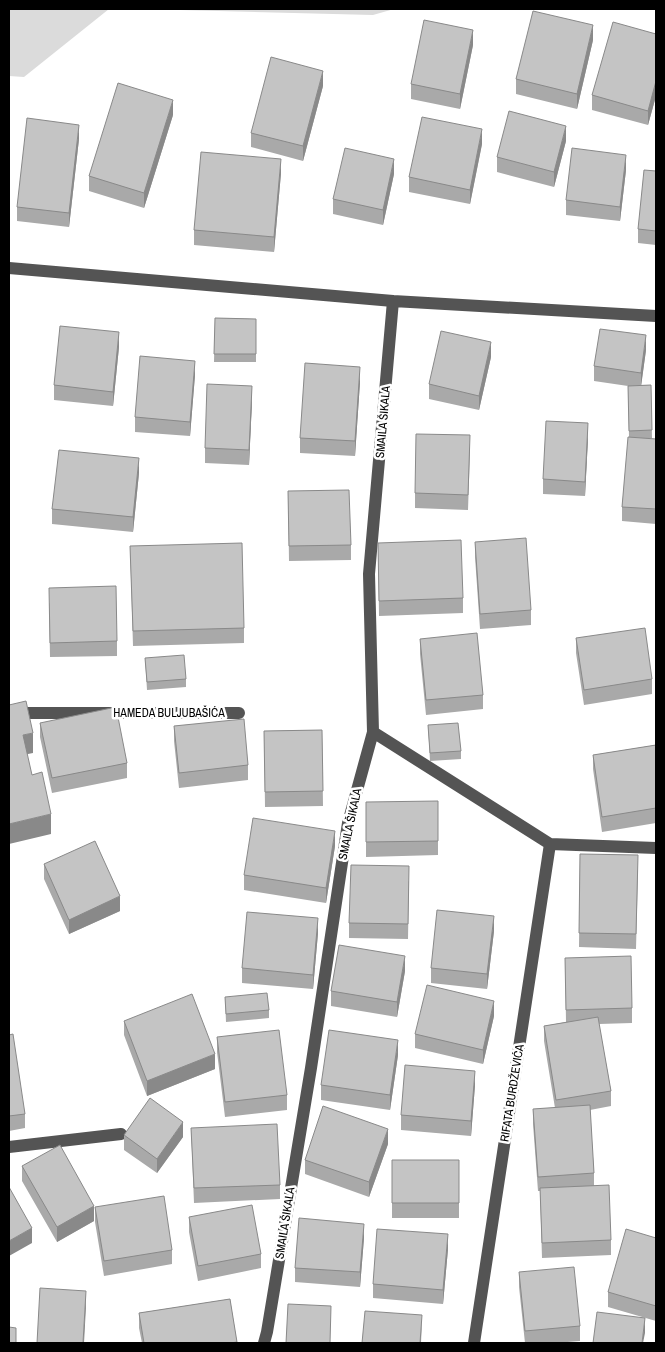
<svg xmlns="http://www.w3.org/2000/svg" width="665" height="1352" viewBox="0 0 665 1352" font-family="'Archivo Narrow',sans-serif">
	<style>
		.green { fill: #dbdbdb }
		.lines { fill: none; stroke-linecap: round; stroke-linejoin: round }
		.minor { stroke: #545454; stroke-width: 12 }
		.wall { fill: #a9a9a9 }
		.shaded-wall { fill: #898989 }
		.building { fill: #c4c4c4; stroke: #898989 }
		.labels { text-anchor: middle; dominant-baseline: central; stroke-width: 5; stroke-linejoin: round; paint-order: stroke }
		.street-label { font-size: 12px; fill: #000; stroke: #fff }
	</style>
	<rect width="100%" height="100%" fill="#fff"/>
	<path class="green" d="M9,9h100l-85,68 -15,-1z
		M142,9h252l-21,6z"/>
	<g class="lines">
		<path class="minor" d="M9,268l384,33 263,15
			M9,713h230
			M373,732l177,112 106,4
			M9,1147l112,-13
			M264,1343l3,-11 44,-264 37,-245 25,-91 -4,-158 24,-273
			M474,1343l76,-499"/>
	</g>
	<path class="wall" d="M656,34v62l-8,29 -56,-15v-15z
		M593,40l-16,69 -61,-15v-15z
		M473,45l-13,64 -49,-10v-15z
		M323,86l-20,75 -52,-14v-14z
		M173,115l-29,93 -55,-17v-15z
		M79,139l-10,88 -52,-6v-14z
		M566,141l-12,46 -57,-15v-15z
		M482,144l-12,60 -61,-12v-15z
		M626,170l-6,51 -54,-6v-15z
		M656,171v74l-18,-2v-14z
		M281,173l-7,79 -80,-7v-15z
		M394,174l-11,51 -50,-11v-15z
		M215,318l41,1v43h-42z
		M119,347l-6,59 -59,-6v-15z
		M646,350l-5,35h10l1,53h-5l9,1v85l-34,-3v-14l7,-70 -1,-51 -34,-5v-15z
		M491,357l-12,53 -50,-11v-15z
		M195,375l-5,61 -55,-4v-15z
		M360,382l-5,74 -55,-3v-15z
		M252,401l-3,64 -44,-2v-15z
		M588,438l-3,58 -42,-2v-15z
		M470,450l-2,60 -53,-2v-15z
		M139,473l-6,59 -81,-8v-15z
		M288,491l63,54v15l-62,1z
		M475,542l56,68v15l-51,4 -5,-72z
		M378,543l85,55v15l-84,3z
		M130,546l114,82v15l-111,3z
		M49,603l68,38v15l-67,1z
		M576,638l76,41v15l-68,11 -8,-52z
		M420,639l63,56v14l-57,6 -6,-61z
		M145,658l41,21v8l-39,3z
		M40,723l87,40v15l-75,15 -12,-56z
		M428,725l33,26v8l-31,2z
		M174,726l74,39v15l-69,8 -5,-47z
		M322,730l1,76 -58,1 -1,-76z
		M656,745v78l-54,9 -9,-63v-14z
		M366,802l72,39v14l-72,2z
		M335,846l-9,57 -82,-13v-15z
		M580,854l58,16 -2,79 -57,-2z
		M44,864l76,47 -51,23 -25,-55z
		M409,881l-1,58 -59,-1v-15z
		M494,931l-7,58 -56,-6v-15z
		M318,933l-5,56 -71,-6v-15z
		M565,958l67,50v15l-33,1 12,67v15l-21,4 4,63v12l17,55v15l-69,3 -2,-67h-2l-5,-67v-15l22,-1 -11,-67v-15l22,-4z
		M405,971l-8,46 -66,-11v-15z
		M225,997l44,13v8l-43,4z
		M494,1016l-11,48 -68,-16v-14z
		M124,1021l91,48 -68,27 -23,-61z
		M9,1035l16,79v14l-16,3z
		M217,1037l70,58v15l-62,7 -8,-65z
		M398,1055l-8,55 -69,-10v-15z
		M475,1085l-4,51 -70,-6v-15z
		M191,1128l89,57v14l-86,4z
		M124,1135l59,2 -26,36 -33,-23z
		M388,1144l-19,53 -64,-23v-14z
		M392,1160h67v58h-67z
		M22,1166l72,55 -37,21 -35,-61z
		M95,1207l77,43v14l-68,12 -9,-54z
		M189,1217l72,37v14l-63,13 -9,-49z
		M364,1238l-4,49 -65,-5v-14z
		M656,1238v83l-48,-14v-15z
		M448,1249l-5,55 -70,-6v-14z
		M519,1272l61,54v15l-25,2h-30l-6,-56z
		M230,1299l7,44h-95l-3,-15v-15z"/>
	<path class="shaded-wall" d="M593,25v15l-16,69v-15z
		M473,30v15l-13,64v-15z
		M323,71v15l-20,75v-15z
		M656,81v15l-8,29v-14z
		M173,100v15l-29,93v-15z
		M79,125v14l-10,88v-14z
		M566,126v15l-12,46v-15z
		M482,129v15l-12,60v-14z
		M626,155v15l-6,51v-14z
		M281,159v14l-7,79v-15z
		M394,159v15l-11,51v-15z
		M119,332v15l-6,59v-14z
		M646,335v15l-5,37v-14z
		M491,342v15l-12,53v-14z
		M195,361v14l-5,61v-14z
		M360,367v15l-5,74v-15z
		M252,386v15l-3,64v-15z
		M588,423v15l-3,58v-14z
		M139,458v15l-6,59v-15z
		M33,733v20l-10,2v-20z
		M51,814v20l-42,10v-20z
		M335,831v15l-9,57v-15z
		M120,896v15l-51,23v-14z
		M494,916v15l-7,58v-15z
		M318,918v15l-5,56v-14z
		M405,956v15l-8,46v-15z
		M494,1001v15l-11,48v-14z
		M398,1040v15l-8,55v-15z
		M215,1054v15l-68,27v-15z
		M475,1071v14l-4,51v-15z
		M183,1122v15l-26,36v-14z
		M388,1129v15l-19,53v-15z
		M94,1206v15l-37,21v-15z
		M364,1224v14l-4,49v-15z
		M32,1228v15l-23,13v-15z
		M448,1234v15l-5,55v-14z
		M86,1291v15l-2,37h-1z
		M422,1315l-1,28h-1z
		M645,1318v15l-2,10h-1z"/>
	<path class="building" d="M533,11l60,14 -16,69 -61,-15z
		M424,20l49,10 -13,64 -49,-10z
		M613,22l43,12v47l-8,30 -56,-16z
		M271,57l52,14 -20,75 -52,-13z
		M118,83l55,17 -29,93 -55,-17z
		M509,111l57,15 -12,46 -57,-15z
		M422,117l60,12 -12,61 -61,-13z
		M27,118l52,7 -10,88 -52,-6z
		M345,148l49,11 -11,51 -50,-11z
		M572,148l54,7 -6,52 -54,-7z
		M201,152l80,7 -7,78 -80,-7z
		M644,170l12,1v60l-18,-2z
		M215,318l41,1v35h-42z
		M60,326l59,6 -6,60 -59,-7z
		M600,329l46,6 -5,38 -47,-7z
		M441,331l50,11 -12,54 -50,-12z
		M140,356l55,5 -5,61 -55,-5z
		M305,363l55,4 -5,74 -55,-3z
		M207,384l45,2 -3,64 -44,-2z
		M651,385l1,45 -23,1 -1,-45z
		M546,421l42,2 -3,59 -42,-3z
		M416,434l54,1 -2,60 -53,-2z
		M628,437l28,2v70l-34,-2z
		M59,450l80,8 -6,59 -81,-8z
		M349,490l2,55 -62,1 -1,-55z
		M526,538l5,72 -51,4 -5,-72z
		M461,540l2,58 -84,3 -1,-58z
		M242,543l2,85 -111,3 -3,-85z
		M116,586l1,55 -67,2 -1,-55z
		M645,628l7,51 -68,11 -8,-52z
		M477,633l6,62 -57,5 -6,-61z
		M184,655l2,24 -39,3 -2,-24z
		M26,701l7,32 -10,2 9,40 10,-3 9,42 -42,10v-119z
		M116,707l11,56 -75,15 -12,-55z
		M244,719l4,46 -69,8 -5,-47z
		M458,723l3,28 -31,2 -2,-28z
		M322,730l1,61 -58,1 -1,-61z
		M656,745v63l-54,9 -9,-62z
		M438,801v40l-72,1v-40z
		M253,818l82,13 -9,57 -82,-13z
		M95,841l25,55 -51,24 -25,-56z
		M580,854l58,1 -2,79 -57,-1z
		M351,865l58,1 -1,58 -59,-1z
		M437,910l57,6 -7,58 -56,-6z
		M247,912l71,6 -5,57 -71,-7z
		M339,945l66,11 -8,46 -66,-11z
		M631,956l1,52 -66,2 -1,-52z
		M427,985l67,16 -11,49 -68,-16z
		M267,993l2,17 -43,4 -1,-17z
		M192,994l23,60 -68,27 -23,-60z
		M598,1017l13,74 -55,9 -12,-74z
		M279,1030l8,65 -62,7 -8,-65z
		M329,1030l69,10 -8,55 -69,-10z
		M13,1034l12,80 -16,2v-81z
		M405,1065l70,6 -4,50 -70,-6z
		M150,1098l33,24 -26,37 -33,-24z
		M590,1105l4,68 -56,4 -5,-68z
		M323,1106l65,23 -19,53 -64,-22z
		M277,1124l3,61 -86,3 -3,-60z
		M60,1145l34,61 -37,21 -35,-61z
		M392,1160h67v43h-67z
		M609,1185l2,55 -69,3 -2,-55z
		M9,1187l23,41 -23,13z
		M164,1196l8,54 -68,11 -9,-54z
		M252,1205l9,49 -63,12 -9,-49z
		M299,1218l65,6 -4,48 -65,-4z
		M377,1229l71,5 -5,56 -70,-6z
		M626,1229l30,9v68l-48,-14z
		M574,1267l6,59 -55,5 -6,-59z
		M40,1288l46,3 -3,52h-46z
		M230,1299l7,43 -6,1h-87l-5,-30z
		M288,1304l43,2 -1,37h-44z
		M365,1311l57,4 -2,28h-58z
		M597,1312l48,6 -3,25h-49z
		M9,1327l7,1v15h-7z"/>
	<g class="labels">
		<g class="street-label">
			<text transform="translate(383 422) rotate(-85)">SMAILA ŠIKALA</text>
			<text x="169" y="713">HAMEDA BULJUBAŠIĆA</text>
			<text transform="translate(350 824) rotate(-78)">SMAILA ŠIKALA</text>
			<text transform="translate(512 1093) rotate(-81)">RIFATA BURDŽEVIĆA</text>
			<text transform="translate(285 1223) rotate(-81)">SMAILA ŠIKALA</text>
		</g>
	</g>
	<rect width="665" height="1352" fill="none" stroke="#000000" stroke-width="20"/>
</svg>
